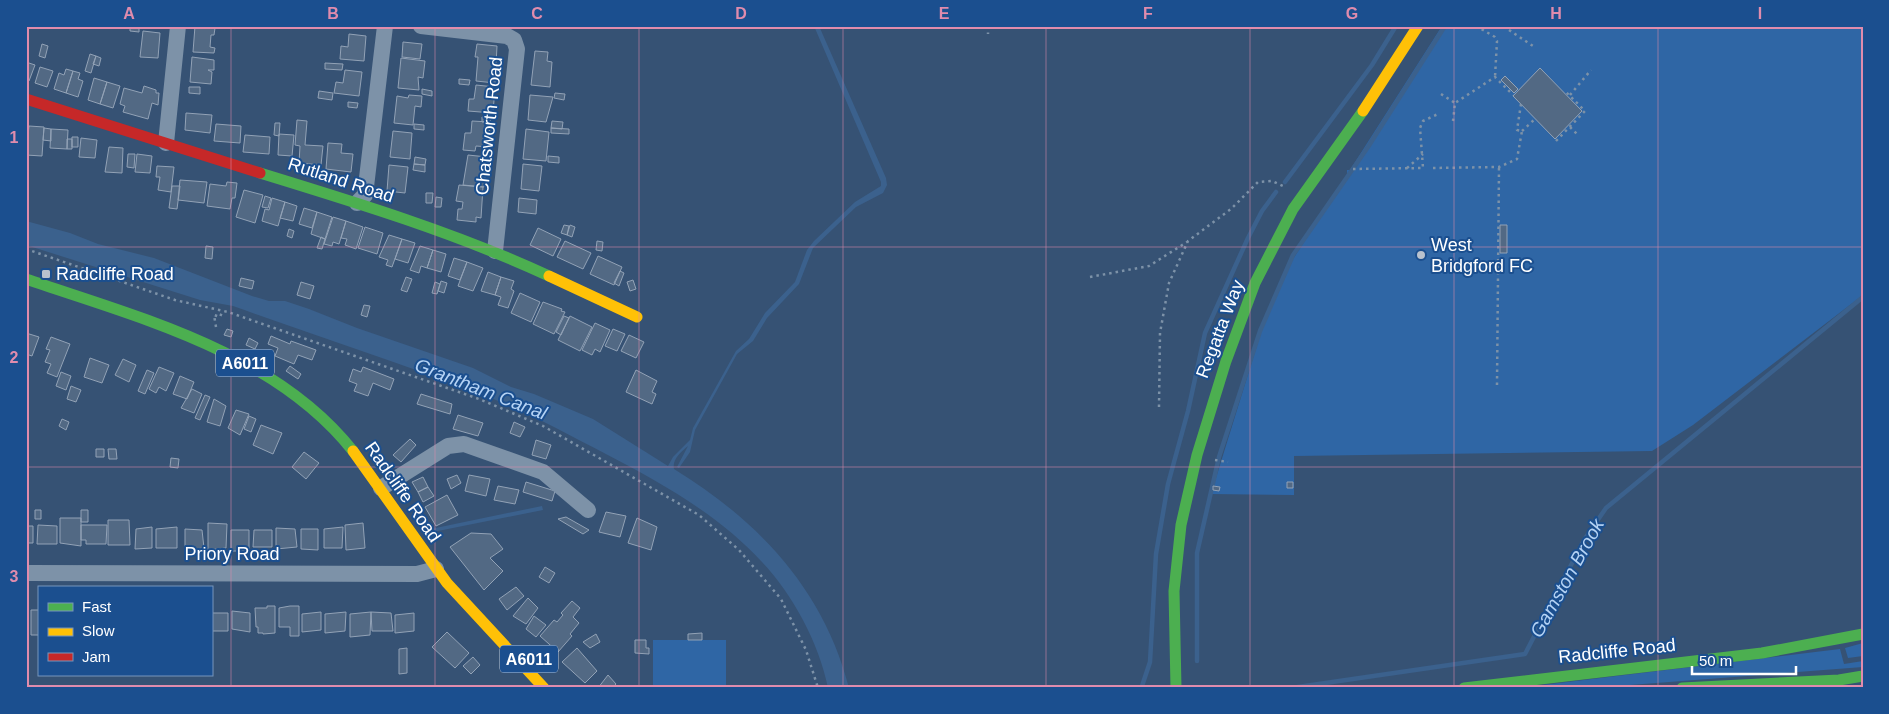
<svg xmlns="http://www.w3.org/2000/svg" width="1889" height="714" viewBox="0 0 1889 714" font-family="Arial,sans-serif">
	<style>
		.green { fill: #2f66a5 }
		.water { fill: #3b618d }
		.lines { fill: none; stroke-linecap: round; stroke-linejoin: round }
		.stream { stroke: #3b618d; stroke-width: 4.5 }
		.building { fill: #526984; stroke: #92a2b6 }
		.path { stroke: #7d92a8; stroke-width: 2.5; stroke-dasharray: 2.5 4; stroke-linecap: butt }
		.street { stroke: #7d92a8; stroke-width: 16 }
		.fast { stroke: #4caf50; stroke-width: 11 }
		.slow { stroke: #ffc107; stroke-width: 11 }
		.jam { stroke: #c62828; stroke-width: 11 }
		.grid { fill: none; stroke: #e08cad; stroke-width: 1; stroke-opacity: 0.55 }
		.poi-dot { fill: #b9c2ce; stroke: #1b4f8f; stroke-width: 2 }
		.labels { text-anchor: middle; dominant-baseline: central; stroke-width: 4; stroke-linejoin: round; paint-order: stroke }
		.shield { fill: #1b4f8f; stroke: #bbcadd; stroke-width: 1 }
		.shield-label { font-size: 16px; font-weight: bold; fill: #fff }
		.street-label { font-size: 18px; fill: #fff; stroke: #1b4f8f }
		.poi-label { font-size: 18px; fill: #fff; stroke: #1b4f8f; text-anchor: start }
		.water-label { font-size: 19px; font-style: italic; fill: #b5d3f5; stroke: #1b4f8f }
		.neatline { fill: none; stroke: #e08cad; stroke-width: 2 }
		.grid-label { font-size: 16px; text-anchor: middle; font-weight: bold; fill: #e08cad }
	</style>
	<rect width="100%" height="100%" fill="#365274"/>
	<path class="green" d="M1442,26h421v269l-170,130 -41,26 -358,5v39l-83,-1 52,-168 30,-67 54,-83v-6h3z
		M653,640h73v48h-73z
		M1863,643v13l-15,2 -3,-10z
		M1840,649l4,15 19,-3v6l-272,21h-73z"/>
	<path class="water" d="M814,26h5l67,152 1,7 -4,8 -27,14 -43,41 -14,36 -32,34 -14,23 -16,13 -42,76 -5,22 -11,16 -2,-1 11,-21c-7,6 -16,13 -14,23 85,52 150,121 175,219h-21c-9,-45 -35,-93 -66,-126 -43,-47 -102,-80 -158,-109 -41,-21 -82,-44 -126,-60 -81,-31 -164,-58 -245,-87l-33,-6 -174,-55v-24l44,12 28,11 56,14 98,38 17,5h16l24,8 48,19 116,40 38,19 23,7 59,25 75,47 5,-9 17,-17 3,-12 43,-77 13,-12 16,-26 30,-31 12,-32 7,-9 41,-39 26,-16v-4z
		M542,506l1,4 -115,23 -2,-3z"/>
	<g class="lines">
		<path class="stream" d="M1285,182l87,-117 24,-39
			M1197,661v-108l22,-96 41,-126 33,-76 75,-108 77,-121
			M1139,688l3,-2 8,-24 6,-108 12,-70 20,-73 17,-78 43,-95 14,-27 14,-19
			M1291,688l234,-34 59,-114 22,-32 257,-211"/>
	</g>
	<path class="building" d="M130,26h9v6l-9,-1z
		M195,26l20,2 -1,7h-3l-1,12 5,1 -1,5 -21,-1z
		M143,31l17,2 -2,25 -18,-1z
		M349,34l17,2 -2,25 -24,-2 1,-13 7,1z
		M403,42l19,2 -2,15 -18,-2z
		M42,44l6,2 -3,12 -6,-2z
		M477,44l20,2 -2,37 -19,-2 2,-24h-3z
		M535,51l13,1 -1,9 5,1 -2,25 -19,-2z
		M90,54l6,2 -5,17 -6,-2z
		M96,56l5,2 -2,8 -6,-2z
		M192,57l22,3v10h-6l4,2 -1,12 -21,-2z
		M401,58l24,3 -2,17 -5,-1 1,13 -21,-2z
		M26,62l9,3 -6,16 -3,-1z
		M325,63l18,1 -1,6 -17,-1z
		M40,67l13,4 -6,16 -12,-4z
		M1540,68l42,43 -27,28 -42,-43z
		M66,69l7,2 -7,22 -12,-4 5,-16 5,2z
		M345,70l17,2 -3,24 -25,-3 2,-11 7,1z
		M73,71l7,2 -2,6 5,2 -5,16 -12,-4z
		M1505,76l13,13 -4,4 -13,-13z
		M94,78l13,4 -7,22 -12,-4z
		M459,79l11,1 -1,5 -10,-1z
		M107,82l13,4 -7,22 -13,-4z
		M476,85l19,2 -2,26 -25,-2 1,-12h5z
		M144,86l12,4v3h3l-1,12 -6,-2 -4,16 -25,-7 2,-6 -5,-2 4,-16 18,5z
		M189,87h11v7l-11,-1z
		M422,89l10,2v5l-10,-2z
		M319,91l14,2 -1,7 -14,-2z
		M555,93l10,1 -1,6 -10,-2z
		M409,95l13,1 -1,11 -6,-1 -2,19 -19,-2 3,-27 11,2z
		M530,95l23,2 -7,25 -18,-2z
		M348,102l10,1 -1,5 -9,-1z
		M186,113l26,2 -2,18 -25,-3z
		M482,117l9,1 -1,4h-8z
		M297,120l10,1 -2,24 18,1 -2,19 -22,-2 1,-17 -5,-1z
		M472,121l18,1 -1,25 -13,-1 -1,5 -12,-1 2,-17h6z
		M552,121l11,1 -1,7 -11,-1z
		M275,123h5l-1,13 -5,-1z
		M216,124l25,2 -1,17 -26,-2z
		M414,124l10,1v5l-10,-1z
		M29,126l15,1 -2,29 -16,-1z
		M44,128l7,1v12l-8,-1z
		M551,128l18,1v5l-18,-1z
		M51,129l17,1 -1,19 -17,-1z
		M526,129l23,3 -3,29 -23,-2z
		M393,131l19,2 -2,26 -20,-2z
		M279,134l15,1 -2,21 -14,-1z
		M245,135l25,2 -1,17 -26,-2z
		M72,137h6v10h-6z
		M81,138l16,2 -2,18 -16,-1z
		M67,139h5v10h-5z
		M328,143l14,1 -1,9 12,1 -2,18 -25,-3z
		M109,147l14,1 -1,25 -17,-1z
		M128,154h7l-1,14 -7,-1z
		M137,154l15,2 -2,17 -15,-1z
		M468,155l19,2 -3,30 -21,-2z
		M548,156l11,1v6l-11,-1z
		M415,157l11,2 -1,6 -11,-1z
		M414,164l11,1v7l-12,-2z
		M523,164l19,2 -3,25 -18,-2z
		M389,165l19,2 -3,26 -18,-2z
		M157,166l17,1 -3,25 -13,-2 2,-13h-4z
		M180,180l27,2 -3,21 -26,-3z
		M227,182l10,1 -2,15h-3l-2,11 -23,-3 3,-22 16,2z
		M459,185l24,2 -2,31 -5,-1v5l-19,-2 1,-11h4l1,-7 -7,-1z
		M172,186h8l-3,23 -8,-1z
		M244,190l19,5 -8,28 -19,-6z
		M426,193h7l-1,10h-6z
		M265,196l6,2 -3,10 -6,-1z
		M436,197l6,1 -1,9h-6z
		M272,198l13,4 -7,24 -16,-5 3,-12 4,1z
		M519,198l18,2 -1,14 -18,-2z
		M285,202l12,4 -4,15 -13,-3z
		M304,208l13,4 -5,16 -13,-4z
		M317,212l15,5 -7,22 -14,-5z
		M333,217l13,4 -7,23 -6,-2 -1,4 -8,-2z
		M346,221l17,6 -7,22 -11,-4 2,-6 -6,-1z
		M564,225l5,1 -2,9 -6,-2z
		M570,225l5,2 -3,10 -5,-2z
		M1500,225h7v28h-7z
		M365,227l18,6 -6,21 -19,-6z
		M538,228l23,11 -8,17 -23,-11z
		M289,229l5,2 -2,7 -5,-2z
		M389,235l13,4 -10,28 -6,-2 2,-5 -9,-3z
		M321,237l4,2 -3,10 -5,-1z
		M402,239l13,4 -7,20 -13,-4z
		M565,241l26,12 -8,16 -26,-12z
		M597,241l6,1 -1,9 -6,-1z
		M206,246l7,1 -1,12 -7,-1z
		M420,246l13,4 -6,18 -6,-2 -2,7 -9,-3z
		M433,250l13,4 -5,18 -14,-4z
		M598,256l24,11 -8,18 -24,-11z
		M454,258l13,4 -7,18 -12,-4z
		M467,262l16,6 -10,23 -15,-5z
		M620,271l4,2 -5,13 -5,-3z
		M488,272l13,5 -6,18 -14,-4z
		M406,277l6,2 -5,13 -6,-2z
		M501,277l13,4 -3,8 3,2 -6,17 -10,-3 3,-8 -6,-2z
		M241,278l13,3 -2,8 -13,-3z
		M633,280l3,9 -6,2 -3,-9z
		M441,281l6,2 -3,10 -6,-2z
		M301,282l13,4 -4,13 -13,-4z
		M435,282l5,2 -3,10 -5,-1z
		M520,293l20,9 -9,20 -20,-9z
		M543,302l19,7 -1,2 4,1 -11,22 -21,-10z
		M364,305l6,1 -3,11 -6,-2z
		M564,316l5,2 -8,17 -5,-3z
		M570,316l22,11 -12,24 -22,-11z
		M595,323l15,7 -10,22 -5,-3 -3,6 -10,-5z
		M227,329l6,2 -2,6 -7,-2z
		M613,329l12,5 -8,17 -12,-5z
		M26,333l13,4 -7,19 -6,-2z
		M629,335l15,7 -8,16 -15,-7z
		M271,336l19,8 1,-3 25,9 -4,10 -14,-5 -4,9 -19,-8 3,-8 -10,-4z
		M51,337l19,7 -13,33 -10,-4 4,-9 -6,-2 5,-12 -4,-1z
		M249,338l9,5 -3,6 -9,-4z
		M90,358l19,7 -7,18 -18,-6z
		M123,359l13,6 -7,17 -14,-7z
		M290,366l11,8 -3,5 -12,-8z
		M159,367l15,6 -8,18 -7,-4 -3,6 -7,-4z
		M363,367l31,12 -4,11 -17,-7 -5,13 -14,-5 3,-7 -8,-3 4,-12 8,3z
		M147,370l7,3 -9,21 -7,-3z
		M636,370l21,11 -5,11 4,2 -4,10 -26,-12z
		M61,372l10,4 -5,14 -10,-4z
		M180,376l14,6 -7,17 -14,-5z
		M71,386l10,4 -5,12 -9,-3z
		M192,389l10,5 -8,19 -13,-5z
		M421,394l31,10 -2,10 -33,-10z
		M205,395l5,2 -10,23 -5,-2z
		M214,399l12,7 -6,20 -13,-4z
		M236,410l13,4 -9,21 -12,-7z
		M458,415l25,8 -5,13 -25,-7z
		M249,416l7,3 -5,13 -7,-3z
		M62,419l7,3 -3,8 -7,-4z
		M514,422l11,5 -5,10 -10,-4z
		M261,425l21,8 -9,21 -20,-9z
		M410,439l6,6 -15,17 -8,-7z
		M536,440l15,5 -5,14 -14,-4z
		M96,449h8v8h-8z
		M108,449h8l1,10h-8z
		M304,452l15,11 -13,16 -14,-12z
		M171,458l8,1 -1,9 -8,-1z
		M457,475l4,8 -10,6 -4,-10z
		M469,475l21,4 -4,17 -21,-5z
		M423,477l5,10 -10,5 -6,-10z
		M526,482l29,9 -3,10 -29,-9z
		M1287,482h6v6h-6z
		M498,486l21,4 -4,14 -21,-4z
		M1213,486l7,1 -1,4 -6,-1z
		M428,487l6,9 -11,6 -5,-10z
		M447,495l11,20 -22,11 -11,-19z
		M35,510h6v9h-6z
		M81,510h7v12h-7z
		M606,512l20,4 -6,21 -21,-5z
		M566,517l23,13 -6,4 -25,-15z
		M60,518h21v28l-21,-3z
		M637,518l20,9 -6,23 -23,-7z
		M108,520h21l1,25h-22z
		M208,523l19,1 -1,24 -18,2z
		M363,523l2,25 -19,2 -1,-25z
		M38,525l19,1v18h-20z
		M81,525h26l-1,19h-20v-4h-5z
		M26,526h7v17h-7z
		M152,527v21l-17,1 1,-20z
		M177,527v21h-21v-19z
		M343,527l-1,21h-18v-19z
		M276,528l19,1 2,18 -21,2z
		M185,529l17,1 2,18 -19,2z
		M301,529h17v21l-17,-1z
		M231,530h18v21h-18z
		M254,530h18v17h-19z
		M471,533l20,1 12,15 -13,9 13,13 -19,19 -34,-43z
		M545,567l10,6 -6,10 -10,-6z
		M516,587l8,9 -17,14 -8,-11z
		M528,598l10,10 -12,16 -13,-8z
		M572,601l8,7 -7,9 6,6 -9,11 2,2 -14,16 -18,-16 14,-16 3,2 6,-7 -2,-2z
		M267,606h8v27l-12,1v-1h-5v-6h-2l-1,-19h12z
		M290,606h9v30h-9v-9h-11v-19z
		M31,610h8v25h-8z
		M232,611l18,2v19l-18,-3z
		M321,612v18l-19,2v-18z
		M346,612l-1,19 -20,2v-19z
		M371,612l20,1 2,18h-21z
		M371,612l-1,23 -20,2v-23z
		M211,613h17v18h-17z
		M414,613v18l-19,2v-18z
		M534,616l12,9 -10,12 -10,-8z
		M447,632l22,21 -14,15 -23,-21z
		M702,633v7h-14v-6z
		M596,634l4,8 -10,6 -7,-6z
		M635,640h11v8h3v6l-14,-1z
		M407,648v25l-8,1v-25z
		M577,648l20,23 -12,12 -23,-21z
		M473,657l7,8 -9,9 -8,-8z
		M608,675l8,9 -4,4h-14z"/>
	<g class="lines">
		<path class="path" d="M988,26v8
			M1476,26l19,11 2,4 -2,36
			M1509,30l24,16
			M1441,94l14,9
			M1570,95l21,-25
			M1453,121l2,-18 40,-26 18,18
			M1570,127l7,7
			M1522,131l13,-12
			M1556,141l29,-30 -19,-19
			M1407,168l16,-14
			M1433,168l66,-1 18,-8 5,-28 -5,-1 4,-26
			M1353,169l70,-1 -3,-40 3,-7 15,-7
			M26,249l149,51 53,12 251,87 64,27 156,89 40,35 42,49 25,51 12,38
			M1090,277l59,-11 38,-24
			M216,327l-2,-12 6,2 3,-7
			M1497,385l2,-218
			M1159,407l1,-74 9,-50 19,-42 43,-32 27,-27 14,-1 13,6
			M1215,460l13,2"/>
		<path class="street" d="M421,26l86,10 7,4 3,9 -22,202
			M166,143l12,-117
			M357,203l8,-8 20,-169
			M381,488l67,-42 16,-2 79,28 45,38
			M26,573l391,1 19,-5"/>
		<path class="fast" d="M260,173c98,30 196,60 289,103
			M26,279c114,39 249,73 327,172
			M1176,688l-2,-97 7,-66 16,-70 29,-94 29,-78 38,-74 70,-98
			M1464,688l298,-35 101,-19
			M1682,688l157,-8 24,-4"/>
		<path class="slow" d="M1363,111l55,-85
			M549,276l88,41
			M353,451l94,132 97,105"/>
		<path class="jam" d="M26,99l234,74"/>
	</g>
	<path class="grid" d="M231,26v662M435,26v662M639,26v662M843,26v662M1046,26v662M1250,26v662M1454,26v662M1658,26v662M26,247h1837M26,467h1837"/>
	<g class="poi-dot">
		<circle cx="1421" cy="255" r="5"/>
		<rect x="41" y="269" width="10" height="10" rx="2.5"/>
	</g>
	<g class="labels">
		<g class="shield">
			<rect x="216" y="349.5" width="58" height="27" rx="4"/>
			<rect x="500" y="645.5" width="58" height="27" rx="4"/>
		</g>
		<g class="shield-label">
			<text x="245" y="363">A6011</text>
			<text x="529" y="659">A6011</text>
		</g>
		<g class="street-label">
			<text transform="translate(489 126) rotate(-84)">Chatsworth Road</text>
			<text transform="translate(341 180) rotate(18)">Rutland Road</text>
			<text transform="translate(1220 329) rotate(-69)">Regatta Way</text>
			<text transform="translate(403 492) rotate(55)">Radcliffe Road</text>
			<text x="232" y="554">Priory Road</text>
			<text transform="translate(1617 651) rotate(-6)">Radcliffe Road</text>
		</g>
		<g class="poi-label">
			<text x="1431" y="245">West<tspan x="1431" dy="21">Bridgford FC</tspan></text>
			<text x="56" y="274">Radcliffe Road</text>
		</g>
		<g class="water-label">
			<text transform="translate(481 389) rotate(21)">Grantham Canal</text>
			<text transform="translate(1567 578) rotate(-61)">Gamston Brook</text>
		</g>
	</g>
	<rect width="1889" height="714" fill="none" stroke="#1b4f8f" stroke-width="55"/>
	<rect x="38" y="586" width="175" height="90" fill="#1b4f8f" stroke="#7695bc"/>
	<rect x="48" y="603" width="25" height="8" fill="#4caf50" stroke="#7695bc"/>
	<text x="82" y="612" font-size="15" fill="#ffffff">Fast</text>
	<rect x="48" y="628" width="25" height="8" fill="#ffc107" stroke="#7695bc"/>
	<text x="82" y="636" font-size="15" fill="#ffffff">Slow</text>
	<rect x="48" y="653" width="25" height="8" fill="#c62828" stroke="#7695bc"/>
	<text x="82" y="662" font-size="15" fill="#ffffff">Jam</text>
	<path d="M1692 666v8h104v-8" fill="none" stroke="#ffffff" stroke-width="2.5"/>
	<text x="1699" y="666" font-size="15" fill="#ffffff" stroke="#1b4f8f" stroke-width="4" paint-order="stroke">50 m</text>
	<rect x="28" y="28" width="1834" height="658" class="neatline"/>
	<g class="grid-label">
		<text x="129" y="19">A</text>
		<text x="333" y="19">B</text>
		<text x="537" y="19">C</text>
		<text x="741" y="19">D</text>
		<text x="944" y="19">E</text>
		<text x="1148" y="19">F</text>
		<text x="1352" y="19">G</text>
		<text x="1556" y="19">H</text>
		<text x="1760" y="19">I</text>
		<text x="14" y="143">1</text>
		<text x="14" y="363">2</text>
		<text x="14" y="582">3</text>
	</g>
</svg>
